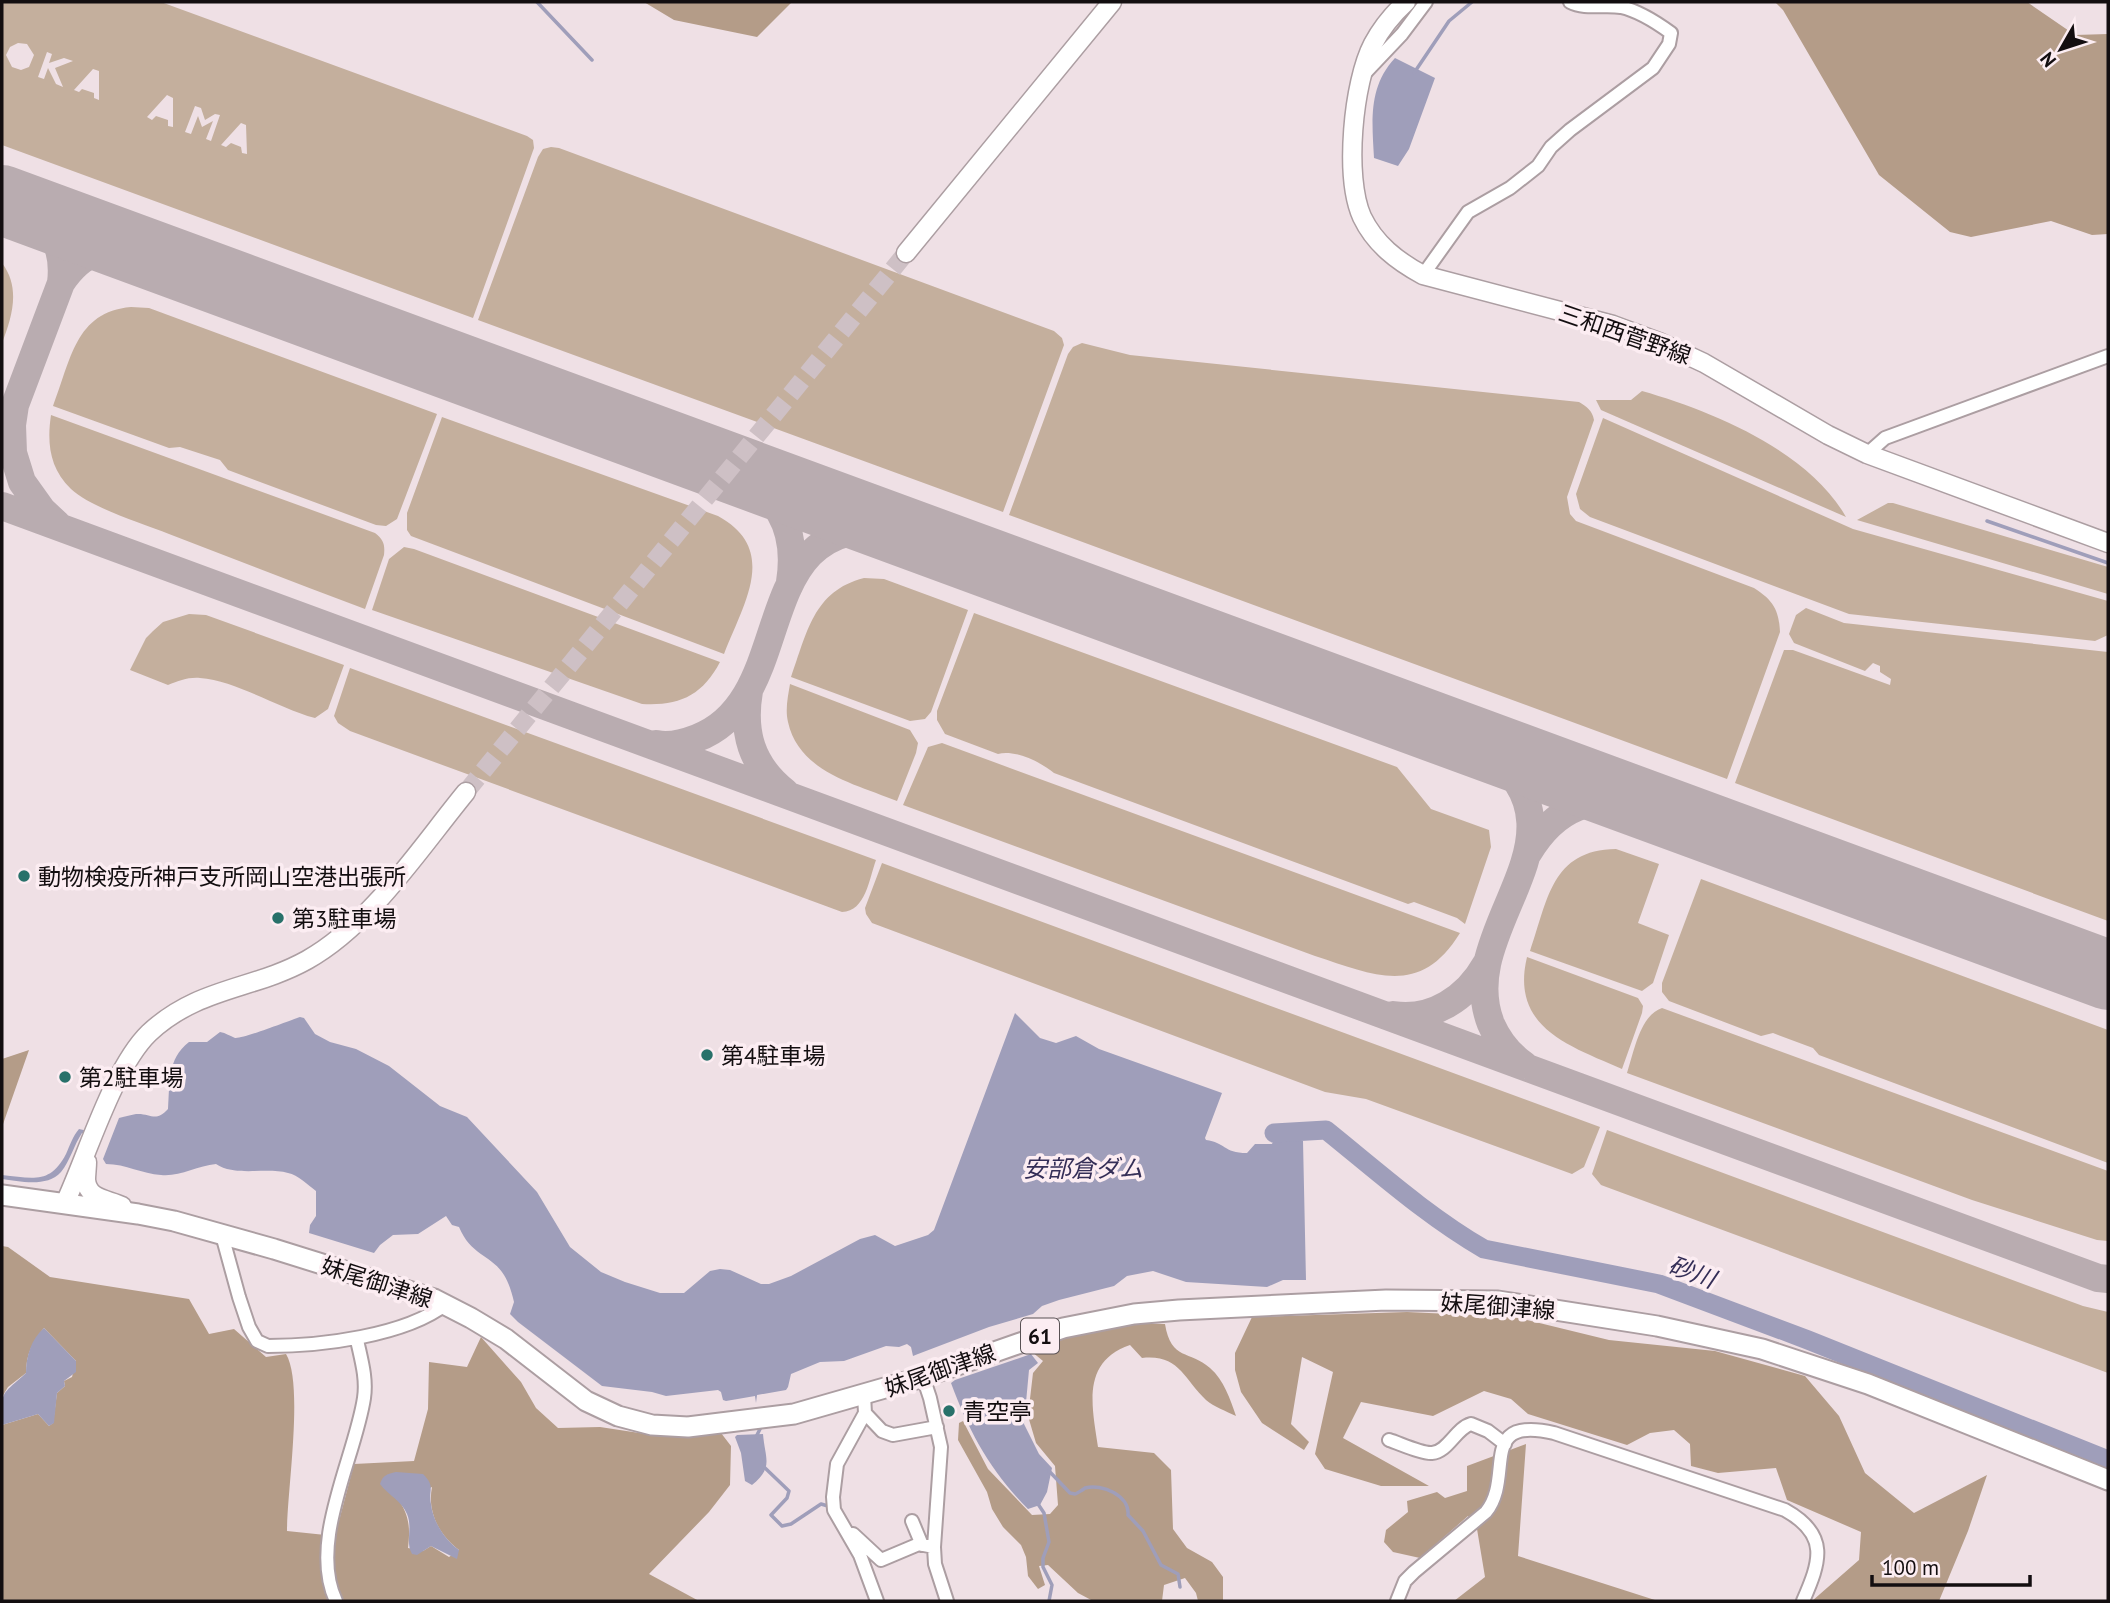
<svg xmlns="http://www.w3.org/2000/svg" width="2110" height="1603" viewBox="0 0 2110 1603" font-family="'PT Sans','Noto Sans JP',sans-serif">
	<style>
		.green { fill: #c4af9d; fill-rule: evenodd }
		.forest { fill: #b49c88; fill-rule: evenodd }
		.water { fill: #9f9eba }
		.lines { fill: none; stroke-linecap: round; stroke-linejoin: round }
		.stream { stroke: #9f9eba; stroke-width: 3.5 }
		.river { stroke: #9f9eba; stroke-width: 19 }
		.taxiway { stroke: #b9acb0; stroke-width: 28 }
		.runway { stroke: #b9acb0; stroke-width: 70 }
		.secondary-tunnel { stroke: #cec0c5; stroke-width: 18; stroke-dasharray: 18 9; stroke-linecap: butt }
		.street-casing { stroke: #ac9ea2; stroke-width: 16 }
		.secondary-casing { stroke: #ac9ea2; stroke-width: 21 }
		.primary-casing { stroke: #ac9ea2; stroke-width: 23 }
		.street { stroke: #fff; stroke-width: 12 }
		.secondary { stroke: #fff; stroke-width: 18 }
		.primary { stroke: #fff; stroke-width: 19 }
		.poi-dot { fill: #28716a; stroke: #fcedf2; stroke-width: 2.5 }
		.labels { text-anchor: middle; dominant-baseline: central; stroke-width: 7; stroke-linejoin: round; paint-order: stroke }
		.shield { fill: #fcedf2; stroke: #595154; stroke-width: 2 }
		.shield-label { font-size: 21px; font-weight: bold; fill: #130e10 }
		.street-label { font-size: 23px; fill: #130e10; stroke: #fcedf2 }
		.poi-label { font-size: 23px; fill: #130e10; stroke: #fcedf2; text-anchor: start }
		.water-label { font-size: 24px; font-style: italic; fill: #342e57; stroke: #fcedf2 }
	</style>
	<rect width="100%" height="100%" fill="#efe0e5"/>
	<path class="green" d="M2,2h159l366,134 6,4 1,8 -61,170 -471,-173zM18,43l9,1 7,11 -5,12 -8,3 -9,-3 -6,-12 4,-8zM47,52l5,2 -3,9 15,-5 9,3 -18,7 8,19 -7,-3 -8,-16 -4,11 -6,-2zM93,69l6,2v29l-5,-2v-5l-12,-4 -3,3 -5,-2zM167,95l6,3v29l-5,-1v-6l-12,-4 -4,4 -5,-3zM195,106l6,2 4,12 10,-6 5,1 -9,26 -5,-2 7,-18 -11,6 -4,-11 -7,18 -6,-2zM241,123l5,2 1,29 -5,-1 -1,-6 -10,-4 -5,4 -5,-2z
		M551,147l8,1 495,183 8,7 2,7 -61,167 -525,-192 60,-163 5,-8z
		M2,263c19,25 10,54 0,80z
		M131,307l18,1 288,106 -40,105 -11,7 -10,-1 -148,-55 -8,-10 -40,-13 -11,1 -116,-42c18,-46 22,-94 78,-99z
		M1082,343l48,12 449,47c8,5 13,8 15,18l-27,77 3,17 6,7 178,67c19,12 25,22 26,44l-53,147 -718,-264 59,-161 5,-7z
		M1642,391c70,20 167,60 204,126l-245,-107 -5,-10h35z
		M51,415l324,118c9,7 10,12 9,22l-19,54c-66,-25 -131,-50 -196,-75 -27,-11 -78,-26 -98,-45 -22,-21 -24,-47 -20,-74z
		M442,417l276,99c62,34 25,88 6,138l-313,-118 -4,-6v-17z
		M1603,418l250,111 255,72v34l-13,6 -246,-27 -259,-97 -10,-8 -4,-15z
		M1888,503h5l215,64v27l-251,-74z
		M404,547l10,2 306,113c-18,34 -41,44 -78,42l-270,-94 17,-51z
		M864,578l20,1 84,31 -37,102 -6,7 -15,2 -119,-44c16,-44 22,-86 73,-99z
		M1806,608l38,15 264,29v269l-373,-138 49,-133h9l97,35 1,-6 -11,-7v-6l-7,-3 -8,8 -71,-28 -5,-9 7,-19z
		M974,613l423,154 34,42 58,21 2,17 -26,77 -8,-6 -43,-16 -6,2 -354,-131c-13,-11 -40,-24 -56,-19l-53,-20 -8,-14v-9z
		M189,614l17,1 138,50 -16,44 -13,9c-37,-10 -78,-37 -115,-40 -12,-1 -21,3 -32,7l-38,-15 16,-32 7,-7 10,-9z
		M350,668l526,192c-7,19 -10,51 -34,52l-492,-181 -12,-8 -4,-7z
		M790,684l120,46 8,13 -2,10 -19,48c-42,-17 -98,-29 -109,-79 -3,-12 0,-26 2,-38z
		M942,743l518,190c-40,65 -86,42 -145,23l-412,-151 25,-58z
		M1616,849l43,15 -21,59 31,12 -16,48 -11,8 -112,-40c18,-51 21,-101 86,-102z
		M882,863l718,264 -16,40 -12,7 -206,-75 -41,-7 -453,-169 -6,-9 -1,-6z
		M1701,879l407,151v133l-289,-108 -6,-7 -40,-15 -12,3 -92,-35 -7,-9v-9z
		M1527,957l111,41 5,8 -1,7 -20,56c-52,-23 -112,-41 -95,-112z
		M1662,1008l446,163v70l-11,-1 -125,-40 -345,-127c7,-21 13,-58 35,-65z
		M1607,1130l476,176 25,6v61l-507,-188 -9,-11z"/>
	<path class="forest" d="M644,2h148l-35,35 -83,-17z
		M1775,2h252l48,33 33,-1v200l-16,1 -41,-14 -80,16 -21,-5 -71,-57 -96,-165z
		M29,1050l-27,77v-68z
		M2,1246l6,1 42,30 139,22 20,35 25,-5 32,28 20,-3c18,30 1,137 1,177l48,5 19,-72 60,-3 14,-52 1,-47 38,5 14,-30 40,45 15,26 22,20 42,-1 46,7 75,-1 10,13 -1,39 -21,27 -60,62 50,27h-697v-176l36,-11 11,12 4,-3 4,-30 8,-7 -1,-5 8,-4 4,-16 -32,-33c-12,14 -18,27 -18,45l-18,14 -6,10zM432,1487c-5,25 7,48 27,63l-10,7 -18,-11 -8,5 -15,-3c2,-18 2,-30 -8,-46z
		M1407,1312l108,5 94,23 106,11 90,25 34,40 26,57 49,40 73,-38 -19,56 -29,70h-127l47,-41 2,-28 -74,-32 -11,-32 -58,5 -27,-7 -1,-22 -16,-14 -24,3 -23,12 -99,-31 -17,-15 -27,-8 -51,25 -72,-14 -18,36 86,48h-48l-56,-17 -10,-15 18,-82 -31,-15 -11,67 18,18 -5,8 -42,-27 -21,-31 -6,-22v-17l17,-36z
		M1125,1323l40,1c6,37 25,26 45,44 14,12 20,31 26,48 -10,-5 -22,-9 -30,-16 -23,-22 -27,-46 -64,-42l-12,-13c-49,17 -38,61 -32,102l56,6 17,17 2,59 14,19 25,14 11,15v24h-25l-2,-8 -11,-15 -21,7 -2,16h-69l-15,-8 -30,-28 -9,1 6,19 -7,4 -10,-13 -2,-19 -5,-12 -18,-18 -11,-18 -5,-17 -29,-52 1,-17 4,-2 25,48 44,46 18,-1 8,-9 -3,-39 -19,-23 -8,-27 5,-43 10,-12 -12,-10 34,-16z
		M1526,1444l-8,112 140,45h-204l31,-24 -8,-48 -9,-13 -48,42 -27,-6 -9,-10 2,-12 22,-18 -1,-11 30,-9 8,6 22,-7v-25z"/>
	<path class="water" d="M1395,58l40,20 -26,71 -11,17 -24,-8c-2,-37 -6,-71 21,-100z
		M1015,1013l25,25 16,5 20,-7 23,13 123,44 -17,45 1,2c19,2 17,13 41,13l8,-9h17l2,-5 29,2 3,139h-23l-16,7 -81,-5 -33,-11 -26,5 -13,10 -55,14 -17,6 -9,8 -44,13 -71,27 -5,2 -2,-9 -4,-3 -8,3 -13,-1 -42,15 -24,1 -29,12 -3,13 -2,3 -29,5 -1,8 -1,-7 -29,5 -3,-1 -2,-8 -3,-2 -52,6 -14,-4 -50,-6 -84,-64 -8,-8 4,-12c-2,-9 -5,-19 -10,-27 -12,-20 -33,-19 -45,-48l-7,-2 -6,-9 -28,18 -25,1 -13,10 -6,8 -65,-20 1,-8 6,-9v-25c-8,-6 -18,-16 -28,-18 -22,-6 -53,4 -72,-9 -19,2 -37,13 -55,11 -19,-1 -35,-11 -55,-11l-3,-5 16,-41c5,-1 11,-3 17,-4 15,-1 19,9 32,-5 2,-26 -1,-50 21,-67h18l13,-10c6,1 10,4 15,6 8,1 53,-17 65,-21l4,1 11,16 15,8 26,7 33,17 51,40 27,11 70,75 33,55 31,25 24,10 35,11h24l26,-22 10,-2 10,1 31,14h8l22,-8 69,-37 15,-4 20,11 33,-11 6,-5z
		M79,1129l9,2 -1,3 -5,-1c-8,12 -12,28 -21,39 -14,16 -42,9 -59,7v-4c30,3 48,10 64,-21 4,-9 7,-18 13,-25z
		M44,1328l32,33v11l-12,9 1,5 -8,7 -3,30 -5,3 -11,-12 -36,11c0,-36 -2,-28 24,-52 0,-16 5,-34 18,-45z
		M1031,1354l7,9 -9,7 -5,54 15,30 13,14 -5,24 -7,13 -12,4c-37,-37 -59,-77 -77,-126l4,-3z
		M763,1434c2,25 11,33 -11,51l-7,-4 -4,-28 -6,-16 2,-2z
		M396,1472l27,2c13,13 5,15 8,30 2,18 14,36 28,46l-2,9 -26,-13 -14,9 -5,-1c-7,-12 1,-26 -5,-40 -5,-13 -19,-19 -27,-30 3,-9 7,-10 16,-12z"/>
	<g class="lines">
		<path class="stream" d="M537,2l55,58
			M1414,73l35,-52 23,-19
			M1987,521l121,42
			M756,1437l5,-10
			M764,1467l25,24 -2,7 -16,17 11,11 9,-2 30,-20 7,2
			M1049,1471l21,22 5,1c1,0 9,-5 10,-6 17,-5 45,8 43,27l15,16 18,34 17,9 2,13
			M1038,1504l6,9 5,29 -6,16v9l9,18 -3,16"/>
		<path class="river" d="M1274,1133l52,-3c51,41 101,86 158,119l175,35 149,56 300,120"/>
		<path class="taxiway" d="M27,209c27,19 38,41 34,74
			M728,466c47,27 71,59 62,116
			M2,506l2096,772 10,1
			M57,524l-15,-14 -20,-28 -9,-29 -1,-28 3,-20 46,-122c23,-35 49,-39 87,-31
			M749,691c-7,41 2,74 36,101
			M1475,742c135,90 -24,182 16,282 7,16 19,31 33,41
			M656,744c14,3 28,-1 41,-6 108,-41 42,-234 210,-206
			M1528,853c28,-47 64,-59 117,-49
			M1393,1015c39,6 74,-17 93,-51"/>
		<path class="runway" d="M2,200l2106,775"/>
		<path class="secondary-tunnel" d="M466,792l440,-539"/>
		<defs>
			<path id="street" d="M1365,73l37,-39 24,-32
				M1423,275l45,-63 42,-24 28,-22 13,-19 19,-17 83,-62 16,-24 2,-11c-15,-11 -32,-22 -50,-26 -17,-3 -36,3 -51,-5
				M1867,454l18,-16 223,-82
				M222,1235l17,62 10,30 8,14 11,5c52,0 137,-10 178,-42
				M923,1377l7,21 11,49 -7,100 1,17 12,37
				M864,1395l1,18 -28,51 -4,33 1,13 26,45 17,46
				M865,1413l17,18 11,4 44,-8
				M1389,1440c10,3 33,14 43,13 16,-1 24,-25 39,-29l17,7 17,13
				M912,1521l10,24
				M853,1534l28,26 38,-16 15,3
				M336,1601c-28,-59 19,-143 28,-203 3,-20 -3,-39 -7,-58
				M1397,1601l8,-20 9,-9 72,-60c29,-35 -10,-97 68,-79l231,77c45,25 35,52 18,91"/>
			<path id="secondary" d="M1406,2c-13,12 -24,25 -33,42 -20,38 -29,133 -11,173 13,27 35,44 61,58l190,50 46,17 45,21 124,72 39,19 241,89
				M906,253l206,-251
				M87,1162c0,6 -1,12 -1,18 2,20 22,19 36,26
				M65,1203c22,-47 48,-135 84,-170 49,-46 104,-43 158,-73 63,-35 113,-112 159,-168"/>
			<path id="primary" d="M2,1195l136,19 36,7 100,28 160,50 37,19 35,21 80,62 32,15 34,9 36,2 106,-13 129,-37 140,-49 71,-14 45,-4 207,-10 112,1 159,25 105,23 106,35 240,96"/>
		</defs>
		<use href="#street" class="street-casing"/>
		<use href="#secondary" class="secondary-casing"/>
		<use href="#primary" class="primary-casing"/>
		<use href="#street" class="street"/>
		<use href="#secondary" class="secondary"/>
		<use href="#primary" class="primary"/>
	</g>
	<g class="poi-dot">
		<circle cx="24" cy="876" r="7"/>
		<circle cx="278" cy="918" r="7"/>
		<circle cx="707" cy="1055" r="7"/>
		<circle cx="65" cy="1077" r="7"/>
		<circle cx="949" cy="1411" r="7"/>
	</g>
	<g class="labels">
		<rect class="shield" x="1021" y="1318.5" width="38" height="35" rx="5"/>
		<g class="shield-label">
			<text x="1040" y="1336">61</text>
		</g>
		<g class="street-label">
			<text transform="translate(1625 334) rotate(19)">三和西菅野線</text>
			<text transform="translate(377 1282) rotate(18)">妹尾御津線</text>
			<text transform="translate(1498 1306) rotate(4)">妹尾御津線</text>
			<text transform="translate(940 1370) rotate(-19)">妹尾御津線</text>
		</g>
		<g class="poi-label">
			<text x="38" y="876">動物検疫所神戸支所岡山空港出張所</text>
			<text x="292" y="918">第3駐車場</text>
			<text x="721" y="1055">第4駐車場</text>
			<text x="79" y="1077">第2駐車場</text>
			<text x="963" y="1411">青空亭</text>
		</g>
		<g class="water-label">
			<text x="1083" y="1168">安部倉ダム</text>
			<text transform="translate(1692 1272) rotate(20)">砂川</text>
		</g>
	</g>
	<rect width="2110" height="1603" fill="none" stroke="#130e10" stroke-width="7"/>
	<g transform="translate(2061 49) rotate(231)" stroke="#fcedf2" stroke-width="5" paint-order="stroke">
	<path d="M0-5L12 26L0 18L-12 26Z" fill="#130e10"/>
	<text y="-10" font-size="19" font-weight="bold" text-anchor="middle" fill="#130e10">N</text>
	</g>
	<path d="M1872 1575v10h158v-10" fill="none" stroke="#130e10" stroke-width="3.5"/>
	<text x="1882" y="1575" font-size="21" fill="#130e10" stroke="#fcedf2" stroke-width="5" paint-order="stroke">100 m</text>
</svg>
